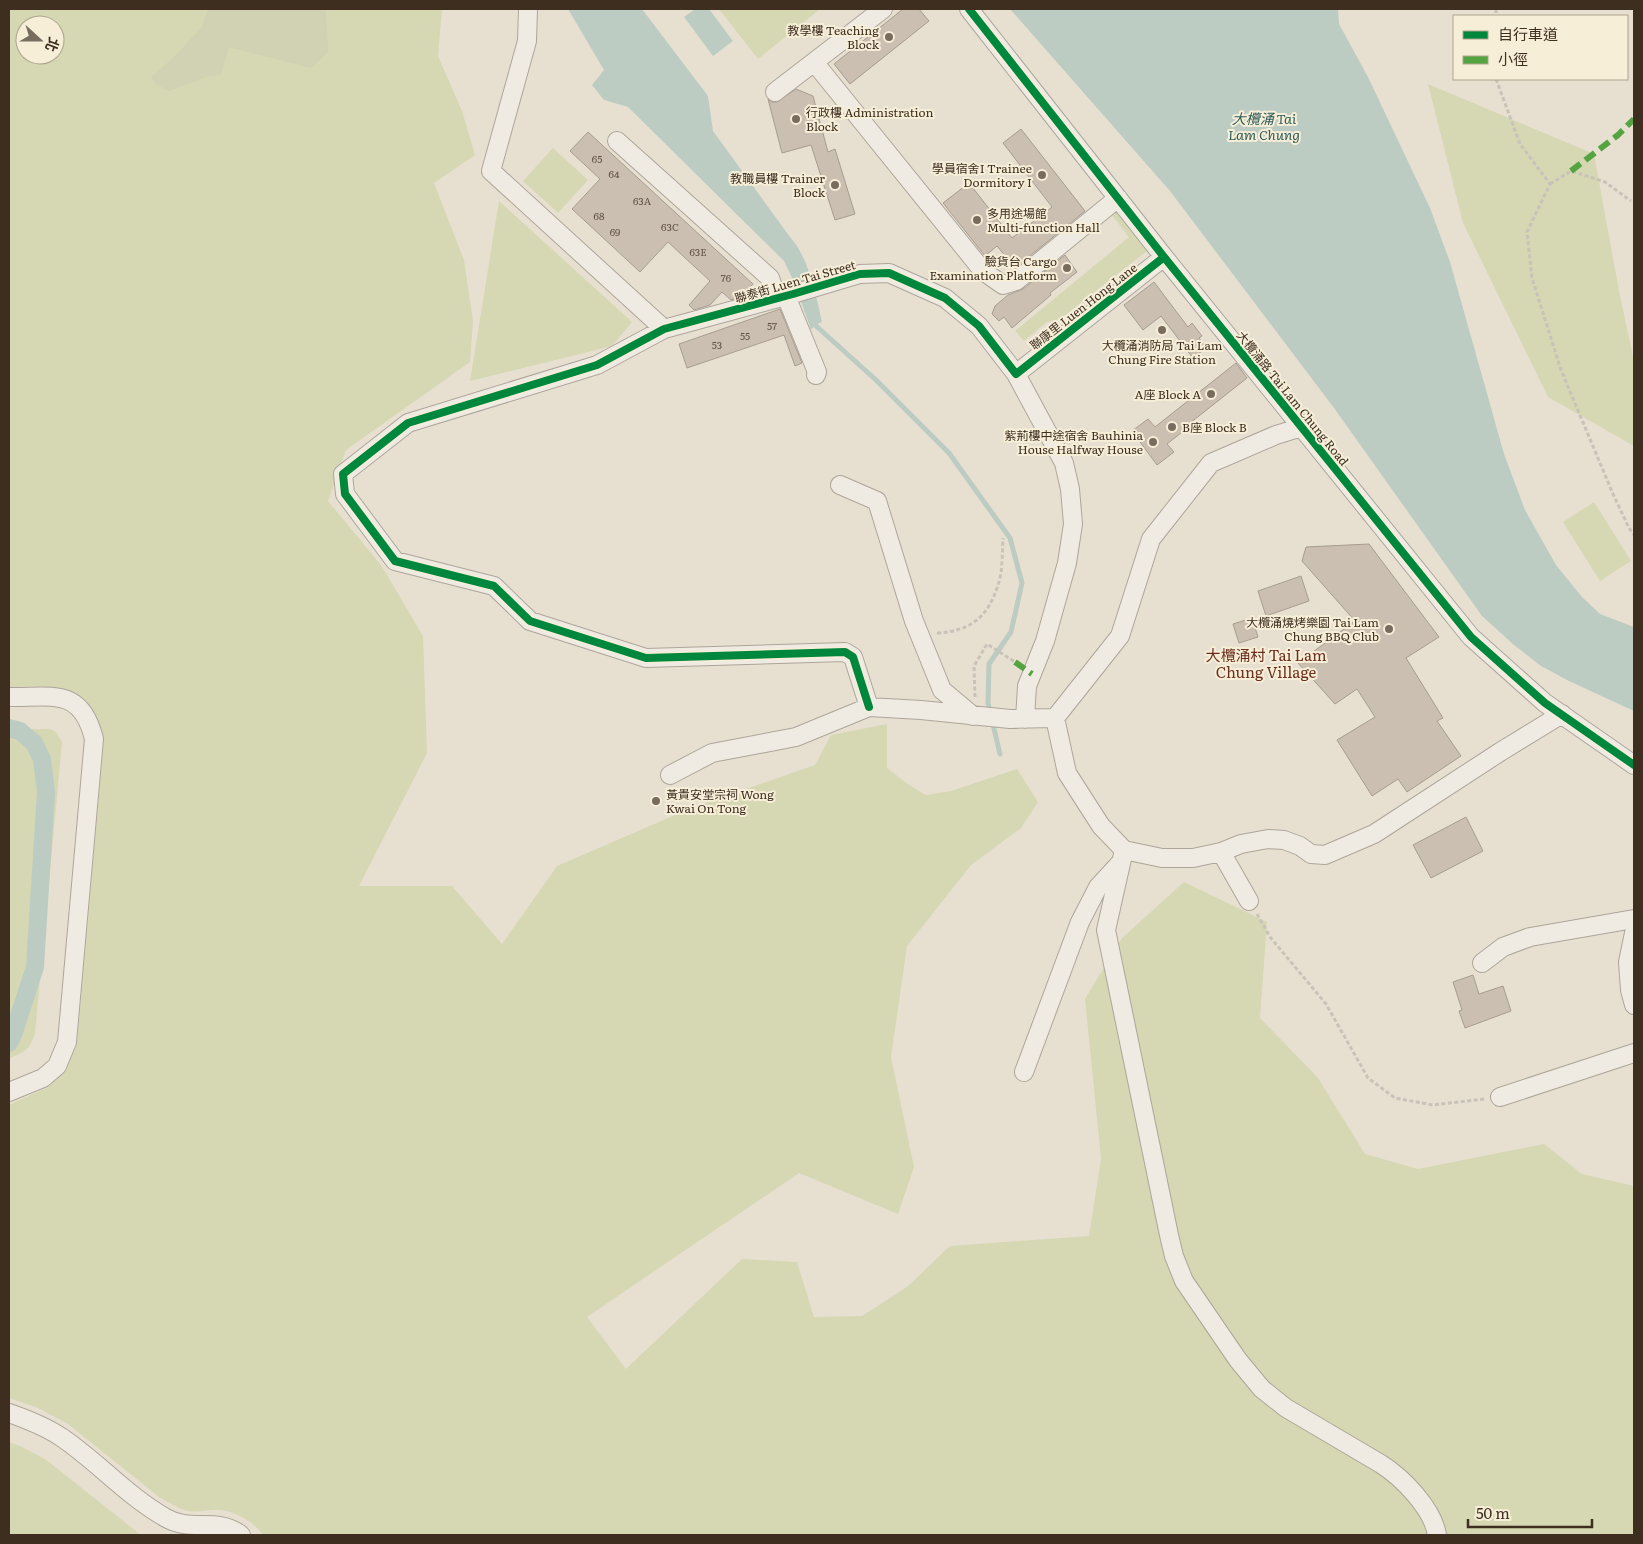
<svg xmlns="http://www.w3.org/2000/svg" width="1643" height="1544" viewBox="0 0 1643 1544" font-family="Literata,'Noto Sans TC',serif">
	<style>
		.green { fill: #d6d7b3; fill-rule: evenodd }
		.cemetery { fill: #d1d1b3 }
		.water { fill: #bcccc2 }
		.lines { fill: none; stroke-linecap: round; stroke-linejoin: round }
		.stream { stroke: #bcccc2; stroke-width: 5 }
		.canal { stroke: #bcccc2; stroke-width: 18 }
		.building { fill: #cbbfb2; stroke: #a89c90 }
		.minor-casing { stroke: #ada599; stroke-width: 20 }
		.path { stroke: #c8c2b9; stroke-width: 3; stroke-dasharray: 4 2.5; stroke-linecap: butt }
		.minor { stroke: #efebe3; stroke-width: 18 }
		.quiet { stroke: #54a441; stroke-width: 6; stroke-dasharray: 12 6; stroke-linecap: butt }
		.cycleway-casing { stroke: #f7eed8; stroke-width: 11 }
		.cycleway { stroke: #00873e; stroke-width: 8 }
		.poi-dot { fill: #786c5e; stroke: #f7eed8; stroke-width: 2 }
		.labels { text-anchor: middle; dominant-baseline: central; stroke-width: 4; stroke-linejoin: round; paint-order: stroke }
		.number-label { font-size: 10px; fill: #605244 }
		.poi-label { font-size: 12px; fill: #3d2e20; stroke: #f7eed8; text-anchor: end }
		.street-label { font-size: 12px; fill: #3d2e20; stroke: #f7eed8 }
		.water-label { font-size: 14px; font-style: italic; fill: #2f5d5a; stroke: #f7eed8 }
		.quarter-label { font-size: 15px; fill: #6b2e1e; stroke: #f7eed8 }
	</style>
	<rect width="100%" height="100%" fill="#e7e0d1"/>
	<path class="green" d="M9,9h433l-4,47 24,55 13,44 -41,28 30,77 9,61 -3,41 -124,88 -18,51 53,64 42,71 4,117 -68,133h93l50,58 55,-78 132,-57 126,-44 16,-30 56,-11v44l22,17 17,10 25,-4 66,-22 21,33 -17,26 -50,37 -64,81 -16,111 23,110 -16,47 -99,-41 -212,144 39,52 116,-110 55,3 17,55 48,-1 45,-29 43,-41 139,-10 12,-77 -16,-160 37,-61 62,-56 83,40 -7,96 58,60 47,76 53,15 126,-25 38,30 52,12v349h-1371c-9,-13 -28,-24 -44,-25 -10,-1 -21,3 -31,1 -11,-3 -20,-9 -29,-14l-91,-73 -32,-17 -27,-9v-293l39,-18 17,-15 12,-28 27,-306c-3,-10 -13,-36 -22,-41 -21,-14 -49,-10 -73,-10zM25,25h30v30h-30z
		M719,9h101l-62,50z
		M1428,84l166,70 25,137 15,70v85l-86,-49 -85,-174z
		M553,148l35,32 -30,33 -35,-32z
		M499,201l133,121 -20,24 -142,35z
		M1120,207l32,40 -92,72 -13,3 -23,19 -9,-10 114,-94 -18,-23z
		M1594,502l37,59 -31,20 -37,-59z
		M9,729h41l6,3 6,10 -27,292c-7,18 -10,17 -26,25z
		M9,1442l11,4 25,13 96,76h-132z"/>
	<path class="cemetery" d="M208,9h118l2,43 -17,16 -82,-21 -8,28 -12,1 -40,15 -13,-7 -5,-7 23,-20 28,-30z"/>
	<path class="water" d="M568,9h74l66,87 5,35 77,106c19,21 26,58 32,85l-7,3 -4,5 -16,-46 -11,-23 -156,-154 -24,-7 -12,-15 12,-15z
		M695,9h14l24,32 -20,15 -29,-39z
		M1010,9h328l1,15 29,53 62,131 20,54 54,192 21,56 31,55 26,32 18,17 34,13v84l-65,-30 -28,-15 -27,-21 -32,-29 -148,-208 -164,-217z"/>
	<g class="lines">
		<path class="stream" d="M814,319l1,6 61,55 73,73 61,85 12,45 -11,49 -22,32 -1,39 12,51"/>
		<path class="canal" d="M9,728l11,3 14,12 8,16 4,33 -11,175 -22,68 -4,8"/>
	</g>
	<path class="building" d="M903,9h16l10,12 -79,63 -16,-20z
		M796,89l17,7 15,56 7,-3 20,65 -20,6 -24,-75 -29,8 -14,-54 3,3h6z
		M1021,129l64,82 -70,57 -18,-22 -12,10 -42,-53 26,-20 43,55 40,-31 -49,-64z
		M588,132l165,152 -12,13 -10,3 -9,-8 -12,13 -16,5 -5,-5 21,-24 -42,-39 -28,30 -68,-63 28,-30 -30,-28z
		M1065,255l12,17 -27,21 1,2 -39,33 -8,-11 -5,4 -7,-7 3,-8 13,-11 15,-6z
		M1154,282l34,45 4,-4 10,13 -3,2 7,10 -13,10 -32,-42 -18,14 -19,-25z
		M780,309l22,54 -7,3 -11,-31 -97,33 -8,-24z
		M1236,363l11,15 -62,49 1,2 -19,15 7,8 -17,13 -25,-34 16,-12 7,8z
		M1369,544l70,93 -33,21 37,60 -6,3 24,35 -54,36 -9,-13 -26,17 -35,-56 38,-23 -18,-28 -22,15 -37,-41 57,-42 -53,-60 4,-14z
		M1301,576l8,25 -43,15 -8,-25z
		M1252,618l6,19 -19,6 -6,-19z
		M1466,817l17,34 -52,27 -18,-33z
		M1473,975l6,19 24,-8 8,25 -46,17 -6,-17 3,-1 -9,-28z"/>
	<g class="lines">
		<defs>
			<path id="minor" d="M528,9l-1,32 -36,130 173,158
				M969,9l195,248 307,380 74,66 89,62
				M814,62l169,209 20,14 13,-4 102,-83
				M775,92l108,-83
				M617,141l153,137 7,20
				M786,296l31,76 -1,3
				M1016,374l148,-117
				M840,485l37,16 37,120 28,69 31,26
				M9,697c42,1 72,-11 85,42l-27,303 -10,24 -14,12 -34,14
				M869,707l-16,-50 -8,-5 -199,6 -116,-37 -36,-35 -99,-25 -50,-67 -2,-20 65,-51 189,-58 67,-36 129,-35 67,-20 29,-1 56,25 34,28 37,48 48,89 6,26 3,35 -6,39 -22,78 -18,45 -2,33
				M1055,718l12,55 34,53 23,24 -18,80 63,305 5,21 10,25 54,79 24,29 24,19 95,56c22,14 52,45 56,71
				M670,775l42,-22 84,-16 73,-30 52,3 89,9 45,-1 65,-82 31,-97 60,-76 65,-28 26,-8
				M1124,850l38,8h31l28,-6 20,-8 27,-5 16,1 16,6 11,8 14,1 49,-21 126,-82 62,-38
				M1221,852l28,49
				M1634,933l-6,29 2,28 4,15
				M1482,963l21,-16 27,-10 104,-18
				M1024,1072l56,-150 18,-35 23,-25
				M1500,1097l134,-44
				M9,1413c17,6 36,13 52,24 36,24 66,59 105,81 26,15 51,-2 75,17"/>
		</defs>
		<use href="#minor" class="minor-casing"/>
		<path class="path" d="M1496,9v7
			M1496,79l24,65 30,40 -23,48 5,46 29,92 52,124 16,34 5,7
			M1550,184l21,-13 34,11 26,19
			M937,633c34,-2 51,-16 61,-48 5,-13 4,-33 5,-47
			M975,697l-1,-31 13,-22 28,18
			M1257,914l13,23 56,67 42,74 27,20 38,7 52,-6"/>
		<use href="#minor" class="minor"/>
		<path class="quiet" d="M1571,171l47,-36 16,-16
			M1015,662l17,12"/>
		<defs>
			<path id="cycleway" d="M969,9l195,248 307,380 74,66 89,62
				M869,707l-16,-50 -8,-5 -199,6 -116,-37 -36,-35 -99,-25 -50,-67 -2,-20 65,-51 189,-58 67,-36 129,-35 67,-20 29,-1 56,25 34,28 37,48 148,-117"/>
		</defs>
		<use href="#cycleway" class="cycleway-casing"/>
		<use href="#cycleway" class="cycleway"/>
	</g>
	<g class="poi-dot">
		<circle cx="889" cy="37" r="5"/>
		<circle cx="796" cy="119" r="5"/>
		<circle cx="1042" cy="175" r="5"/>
		<circle cx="835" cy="185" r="5"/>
		<circle cx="977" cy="220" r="5"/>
		<circle cx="1067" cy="268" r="5"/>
		<circle cx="1162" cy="330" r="5"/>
		<circle cx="1211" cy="394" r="5"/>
		<circle cx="1172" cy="427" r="5"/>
		<circle cx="1153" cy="442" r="5"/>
		<circle cx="1389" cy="629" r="5"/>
		<circle cx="656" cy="801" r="5"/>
	</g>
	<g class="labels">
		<g class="number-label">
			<text x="597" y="158">65</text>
			<text x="614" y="173">64</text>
			<text x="642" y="200">63A</text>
			<text x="599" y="215">68</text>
			<text x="670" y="226">63C</text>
			<text x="615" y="231">69</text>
			<text x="698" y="251">63E</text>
			<text x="726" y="277">76</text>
			<text x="772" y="325">57</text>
			<text x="745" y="335">55</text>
			<text x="717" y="344">53</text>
		</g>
		<g class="poi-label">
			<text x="879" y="30">教學樓 Teaching<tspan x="879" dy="14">Block</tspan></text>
			<text x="806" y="112" text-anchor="start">行政樓 Administration<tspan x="806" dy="14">Block</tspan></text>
			<text x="1032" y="168">學員宿舍I Trainee<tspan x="1032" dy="14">Dormitory I</tspan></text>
			<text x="825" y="178">教職員樓 Trainer<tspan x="825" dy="14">Block</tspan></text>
			<text x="987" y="213" text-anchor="start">多用途場館<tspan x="987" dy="14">Multi-function Hall</tspan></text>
			<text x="1057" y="261">驗貨台 Cargo<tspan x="1057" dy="14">Examination Platform</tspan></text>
			<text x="1162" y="345" text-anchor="middle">大欖涌消防局 Tai Lam<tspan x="1162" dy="14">Chung Fire Station</tspan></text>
			<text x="1201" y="394">A座 Block A</text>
			<text x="1182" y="427" text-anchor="start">B座 Block B</text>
			<text x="1143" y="435">紫荊樓中途宿舍 Bauhinia<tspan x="1143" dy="14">House Halfway House</tspan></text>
			<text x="1379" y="622">大欖涌燒烤樂園 Tai Lam<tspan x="1379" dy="14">Chung BBQ Club</tspan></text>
			<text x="666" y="794" text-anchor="start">黃貴安堂宗祠 Wong<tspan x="666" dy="14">Kwai On Tong</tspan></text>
		</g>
		<g class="street-label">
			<text transform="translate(795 281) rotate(-16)">聯泰街 Luen Tai Street</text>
			<text transform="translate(1083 306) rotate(-38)">聯康里 Luen Hong Lane</text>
			<text transform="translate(1293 398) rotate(51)">大欖涌路 Tai Lam Chung Road</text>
		</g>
		<g class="water-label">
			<text x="1264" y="118">大欖涌 Tai<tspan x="1264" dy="16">Lam Chung</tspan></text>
		</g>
		<g class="quarter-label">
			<text x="1266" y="654">大欖涌村 Tai Lam<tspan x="1266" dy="17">Chung Village</tspan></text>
		</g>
	</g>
	<rect width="1643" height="1544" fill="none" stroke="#3d2e20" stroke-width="20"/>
	<rect x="1453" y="15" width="175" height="65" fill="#f7eed8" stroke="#ada18e"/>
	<rect x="1463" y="31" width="25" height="8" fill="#00873e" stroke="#ada18e"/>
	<text x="1498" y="40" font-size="15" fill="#3d2e20">自行車道</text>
	<rect x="1463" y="56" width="25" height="8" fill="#54a441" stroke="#ada18e"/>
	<text x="1498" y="65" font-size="15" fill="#3d2e20">小徑</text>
	<g transform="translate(40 40) rotate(111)"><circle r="24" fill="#f7eed8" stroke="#ada18e"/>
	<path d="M0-4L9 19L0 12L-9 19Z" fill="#786c5e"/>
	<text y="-8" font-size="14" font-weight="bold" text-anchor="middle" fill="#3d2e20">北</text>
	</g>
	<path d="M1468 1519v8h124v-8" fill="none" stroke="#3d2e20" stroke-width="2.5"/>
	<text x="1476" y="1519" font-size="15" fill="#3d2e20" stroke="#f7eed8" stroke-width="4" paint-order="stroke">50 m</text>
</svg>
